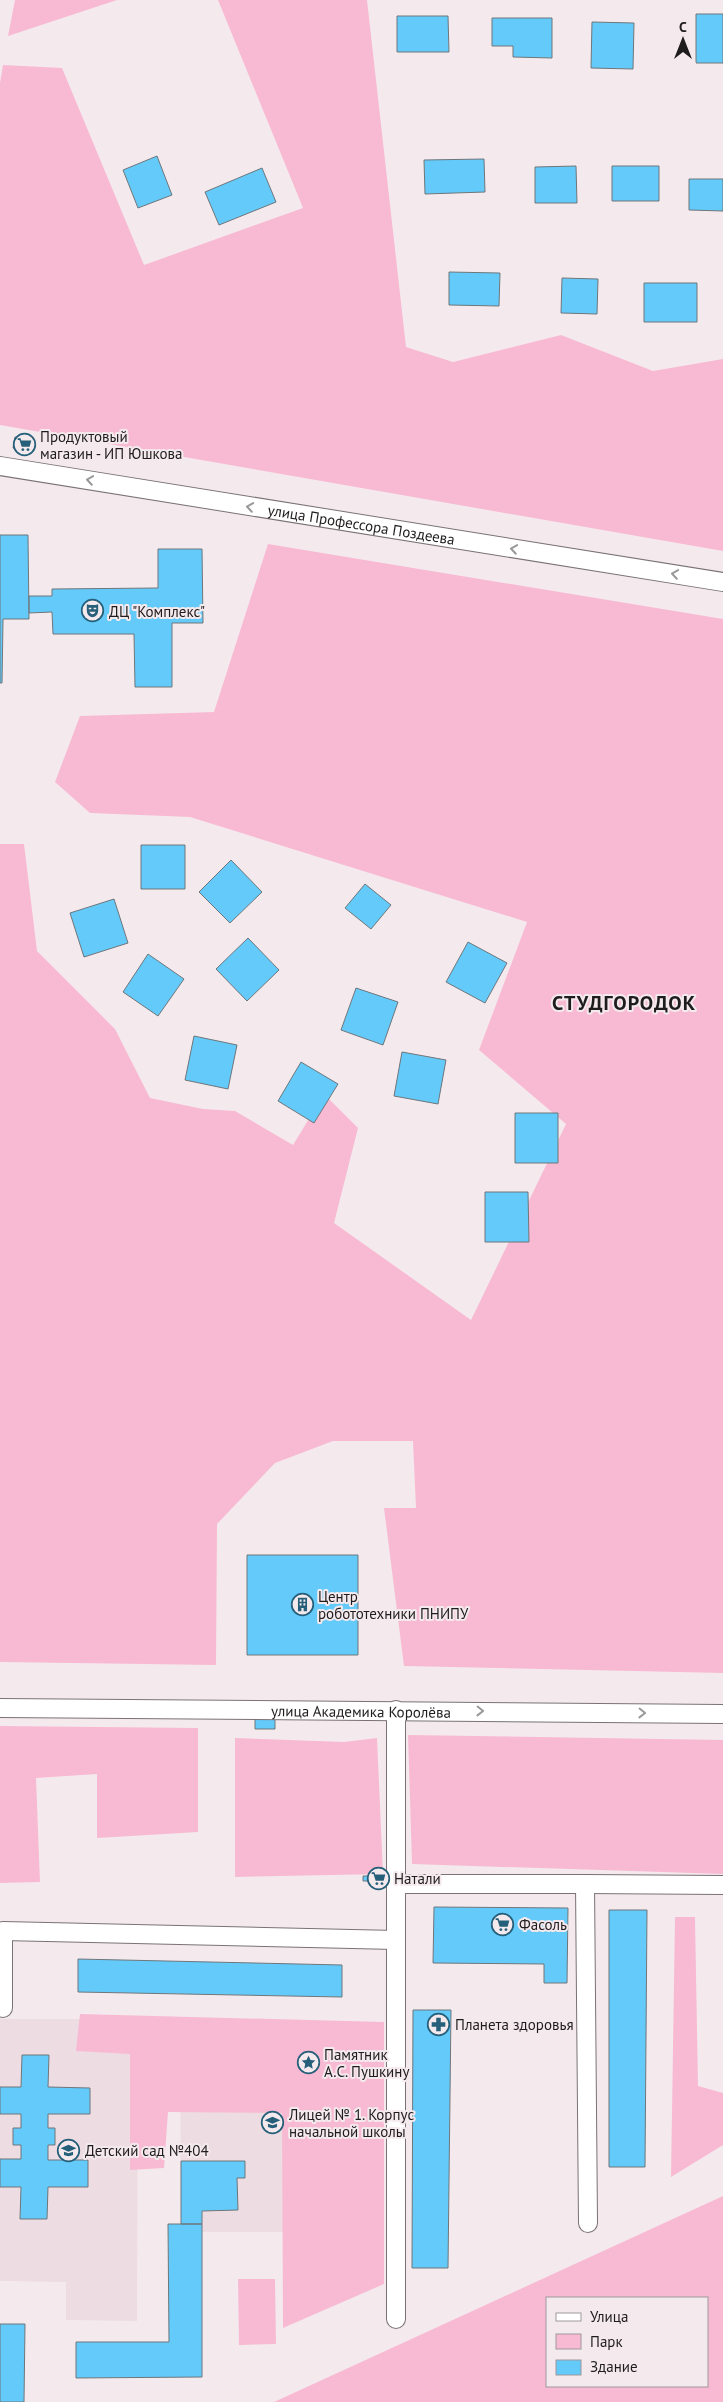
<svg xmlns="http://www.w3.org/2000/svg" width="723" height="2402" viewBox="0 0 723 2402" font-family="'PT Sans',sans-serif">
	<style>
		.built { fill: #eddce2 }
		.green { fill: #f8bad2; fill-rule: evenodd }
		.building { fill: #63cafa; stroke: #6f767a }
		.lines { fill: none; stroke-linecap: round; stroke-linejoin: round }
		.street-casing { stroke: #7a7275; stroke-width: 20 }
		.street { stroke: #fff; stroke-width: 18 }
		.oneway { stroke: #9a9999 }
		.labels { text-anchor: middle; dominant-baseline: central; stroke-width: 4; stroke-linejoin: round; paint-order: stroke }
		.poi-label { font-size: 15px; fill: #1f1c1d; stroke: #f4eaee; text-anchor: start }
		.street-label { font-size: 15px; fill: #1f1c1d; stroke: #f4eaee }
		.district-label { font-size: 20px; font-weight: bold; letter-spacing: 1px; fill: #1f1c1d; stroke: #f4eaee }
	</style>
	<rect width="100%" height="100%" fill="#f4eaee"/>
	<path class="built" d="M0,2019h138l-1,302 -71,-1v-38l-66,-1z
		M364,2022l1,210h-163l-21,-8 -1,-201z"/>
	<path class="green" d="M15,0h102l-109,36z
		M218,0h149l39,347 47,15 108,-27 92,36 70,-12v192l-723,-126v-342l3,-18 59,3 82,197 159,-57z
		M268,544l455,75v1054l-319,-7 -20,-158h32l-3,-67h-80l-58,22 -58,61 -1,141 -216,-3v-818h24l13,107 78,78 35,69 53,11 32,2 58,34 31,-51 34,34 -24,95 137,97 95,-196 -87,-74 48,-128 -337,-105 -100,-4 -35,-31 25,-66 134,-4z
		M0,1726l198,2v104l-101,6v-64l-61,4 4,104 -40,1z
		M408,1735l315,5v134l-311,-10z
		M235,1738l109,4 33,-4 6,136 -148,3z
		M675,1917h20l3,169 25,7v52l-52,32z
		M80,2014l304,8v262l-101,44 -1,-215 -114,-1 -4,56 -34,2v-116l-54,-3z
		M723,2196v206h-449zM547,2298h160v88h-160z
		M238,2279h37l1,65 -37,1z"/>
	<path class="building" d="M696,14h27v49h-27z
		M397,16h51l1,36h-52z
		M492,18h60v40l-39,-1v-11h-21z
		M592,22l42,1 -1,46 -42,-1z
		M157,156l15,39 -34,13 -15,-38z
		M484,159l1,33 -60,2 -1,-34z
		M576,166l1,37h-42v-36z
		M612,166h47v35h-47z
		M262,168l14,34 -57,23 -14,-33z
		M689,179h34v32l-34,-1z
		M449,272l51,1 -1,33 -50,-1z
		M562,278l36,1 -1,35 -36,-1z
		M644,283h53v39h-53z
		M15,437l19,4 -2,11 -19,-4z
		M0,535h28l1,84h-26l-1,64h-2z
		M158,549h44l1,74h-31v64h-37l-1,-53h-81l-1,-22 -23,1v-17h23v-7l106,-1z
		M141,845h44v44h-44z
		M231,860l31,32 -32,31 -31,-31z
		M365,884l26,21 -20,24 -26,-21z
		M114,899l14,44 -44,14 -14,-44z
		M248,938l31,32 -32,31 -31,-32z
		M468,942l39,21 -22,40 -39,-21z
		M148,954l36,25 -26,37 -35,-24z
		M356,988l42,14 -15,43 -42,-15z
		M194,1036l43,9 -9,44 -43,-9z
		M402,1052l44,8 -8,44 -44,-8z
		M301,1062l37,22 -24,39 -36,-22z
		M515,1113h43v50h-43z
		M485,1192h43l1,50h-44z
		M247,1555h111v100h-111z
		M255,1718h20v11h-20z
		M363,1876h10v5h-10z
		M434,1907l134,1 -1,75h-23v-19l-111,-1z
		M609,1910h38l-2,257h-36z
		M78,1959l264,6v32l-264,-5z
		M413,2010h38l-3,258h-36z
		M22,2055h27l-1,32 42,1v26h-42v14h7v17h-7v15h40v27h-40l-1,32h-27l1,-32h-21v-28h21v-14h-8v-17h8v-14h-21v-27h21z
		M181,2161h64v17h-8l1,32 -36,1v13h-21z
		M168,2224h34v153l-126,1v-36h93z
		M0,2324h25l-1,78h-24z"/>
	<g class="lines">
		<defs>
			<g id="street">
				<path id="s1" d="M0,466l723,116"/>
				<path id="s2" d="M0,1708l723,6"/>
				<path d="M396,1884h189l3,339"/>
				<path d="M585,1884l138,1"/>
				<path d="M3,2008v-77l393,9"/>
				<path d="M396,2319v-609"/>
			</g>
		</defs>
		<use href="#street" class="street-casing"/>
		<use href="#street" class="street"/>
	</g>
	<defs><path id="oneway-chevron" d="M-2-3.5L2.5 0L-2 3.5" fill="none" stroke-width="1.6" stroke-linecap="round" stroke-linejoin="round" transform="scale(1.25)"/></defs>
	<g class="oneway">
		<use href="#oneway-chevron" transform="translate(90 480) rotate(-171)"/>
		<use href="#oneway-chevron" transform="translate(250 507) rotate(-171)"/>
		<use href="#oneway-chevron" transform="translate(514 549) rotate(-171)"/>
		<use href="#oneway-chevron" transform="translate(675 574) rotate(-171)"/>
		<use href="#oneway-chevron" transform="translate(480 1711) rotate(1)"/>
		<use href="#oneway-chevron" transform="translate(642 1713) rotate(1)"/>
	</g>
	<defs>
		<symbol id="supermarket-ring" viewBox="-11 -11 22 22"><circle r="9.5" fill="#f4eaee" stroke="#265f79" stroke-width="1.5"/><path d="M-6-5.5h2.5l.6 2H6L4.5 2H-2.5L-4.4-4H-6ZM-1.5 3.2a1.3 1.3 0 1 0 .1 0ZM3 3.2a1.3 1.3 0 1 0 .1 0Z" fill="#265f79"/></symbol>
		<symbol id="theatre-ring" viewBox="-11 -11 22 22"><circle r="9.5" fill="#f4eaee" stroke="#265f79" stroke-width="1.5"/><path d="M-5-5.5Q0-4 5-5.5V0Q5 5 0 6Q-5 5-5 0ZM-3.3-2.5H-1v1.5H-3.3ZM1-2.5H3.3v1.5H1ZM-2.8 1Q0 5.5 2.8 1Z" fill="#265f79"/></symbol>
		<symbol id="building-ring" viewBox="-11 -11 22 22"><circle r="9.5" fill="#f4eaee" stroke="#265f79" stroke-width="1.5"/><path d="M-4-6H4V6H1V3H-1V6H-4ZM-2.5-4.3h1.7v1.8h-1.7ZM.8-4.3h1.7v1.8H.8ZM-2.5-1h1.7V.8h-1.7ZM.8-1h1.7V.8H.8Z" fill="#265f79"/></symbol>
		<symbol id="pharmacy-ring" viewBox="-11 -11 22 22"><circle r="9.5" fill="#f4eaee" stroke="#265f79" stroke-width="1.5"/><path d="M-2-6h4v4h4v4h-4v4h-4v-4h-4v-4h4Z" fill="#265f79"/></symbol>
		<symbol id="sight-ring" viewBox="-11 -11 22 22"><circle r="9.5" fill="#f4eaee" stroke="#265f79" stroke-width="1.5"/><path d="M0-6L1.8-2.2L6-1.7L2.9 1.2L3.7 5.4L0 3.3L-3.7 5.4L-2.9 1.2L-6-1.7L-1.8-2.2Z" fill="#265f79"/></symbol>
		<symbol id="school-ring" viewBox="-11 -11 22 22"><circle r="9.5" fill="#f4eaee" stroke="#265f79" stroke-width="1.5"/><path d="M0-5L7-2L0 1L-7-2ZM-4 1L0 2.5L4 1V4Q0 6-4 4Z" fill="#265f79"/></symbol>
	</defs>
	<g fill-rule="evenodd">
		<use href="#supermarket-ring" x="12" y="432" width="25" height="25"/>
		<use href="#theatre-ring" x="80" y="598" width="25" height="25"/>
		<use href="#building-ring" x="290" y="1592" width="25" height="25"/>
		<use href="#supermarket-ring" x="366" y="1866" width="25" height="25"/>
		<use href="#supermarket-ring" x="490" y="1912" width="25" height="25"/>
		<use href="#pharmacy-ring" x="426" y="2012" width="25" height="25"/>
		<use href="#sight-ring" x="296" y="2050" width="25" height="25"/>
		<use href="#school-ring" x="260" y="2110" width="25" height="25"/>
		<use href="#school-ring" x="56" y="2138" width="25" height="25"/>
	</g>
	<g class="labels">
		<g class="poi-label">
			<text x="40" y="436">Продуктовый<tspan x="40" dy="17">магазин - ИП Юшкова</tspan></text>
			<text x="109" y="611">ДЦ "Комплекс"</text>
			<text x="318" y="1596">Центр<tspan x="318" dy="17">робототехники ПНИПУ</tspan></text>
			<text x="394" y="1878">Натали</text>
			<text x="519" y="1924">Фасоль</text>
			<text x="455" y="2024">Планета здоровья</text>
			<text x="324" y="2054">Памятник<tspan x="324" dy="17">А.С. Пушкину</tspan></text>
			<text x="289" y="2114">Лицей № 1. Корпус<tspan x="289" dy="17">начальной школы</tspan></text>
			<text x="85" y="2150">Детский сад №404</text>
		</g>
		<g class="street-label">
			<text stroke="none"><textPath href="#s1" startOffset="366">улица Профессора Поздеева</textPath></text>
			<text stroke="none"><textPath href="#s2" startOffset="361">улица Академика Королёва</textPath></text>
		</g>
		<g class="district-label">
			<text x="624" y="1003">СТУДГОРОДОК</text>
		</g>
	</g>
	<rect x="546" y="2297" width="162" height="90" fill="#f4eaee" stroke="#9f989a"/>
	<rect x="556" y="2313" width="25" height="8" fill="#ffffff" stroke="#9f989a"/>
	<text x="590" y="2322" font-size="15" fill="#1f1c1d">Улица</text>
	<rect x="556" y="2334" width="25" height="15" fill="#f8bad2" stroke="#9f989a"/>
	<text x="590" y="2347" font-size="15" fill="#1f1c1d">Парк</text>
	<rect x="556" y="2360" width="25" height="15" fill="#63cafa" stroke="#9f989a"/>
	<text x="590" y="2372" font-size="15" fill="#1f1c1d">Здание</text>
	<g transform="translate(683 40)" stroke="#f4eaee" stroke-width="4" paint-order="stroke">
	<path d="M0-4L9 19L0 12L-9 19Z" fill="#1f1c1d"/>
	<text y="-8" font-size="14" font-weight="bold" text-anchor="middle" fill="#1f1c1d">С</text>
	</g>
</svg>
